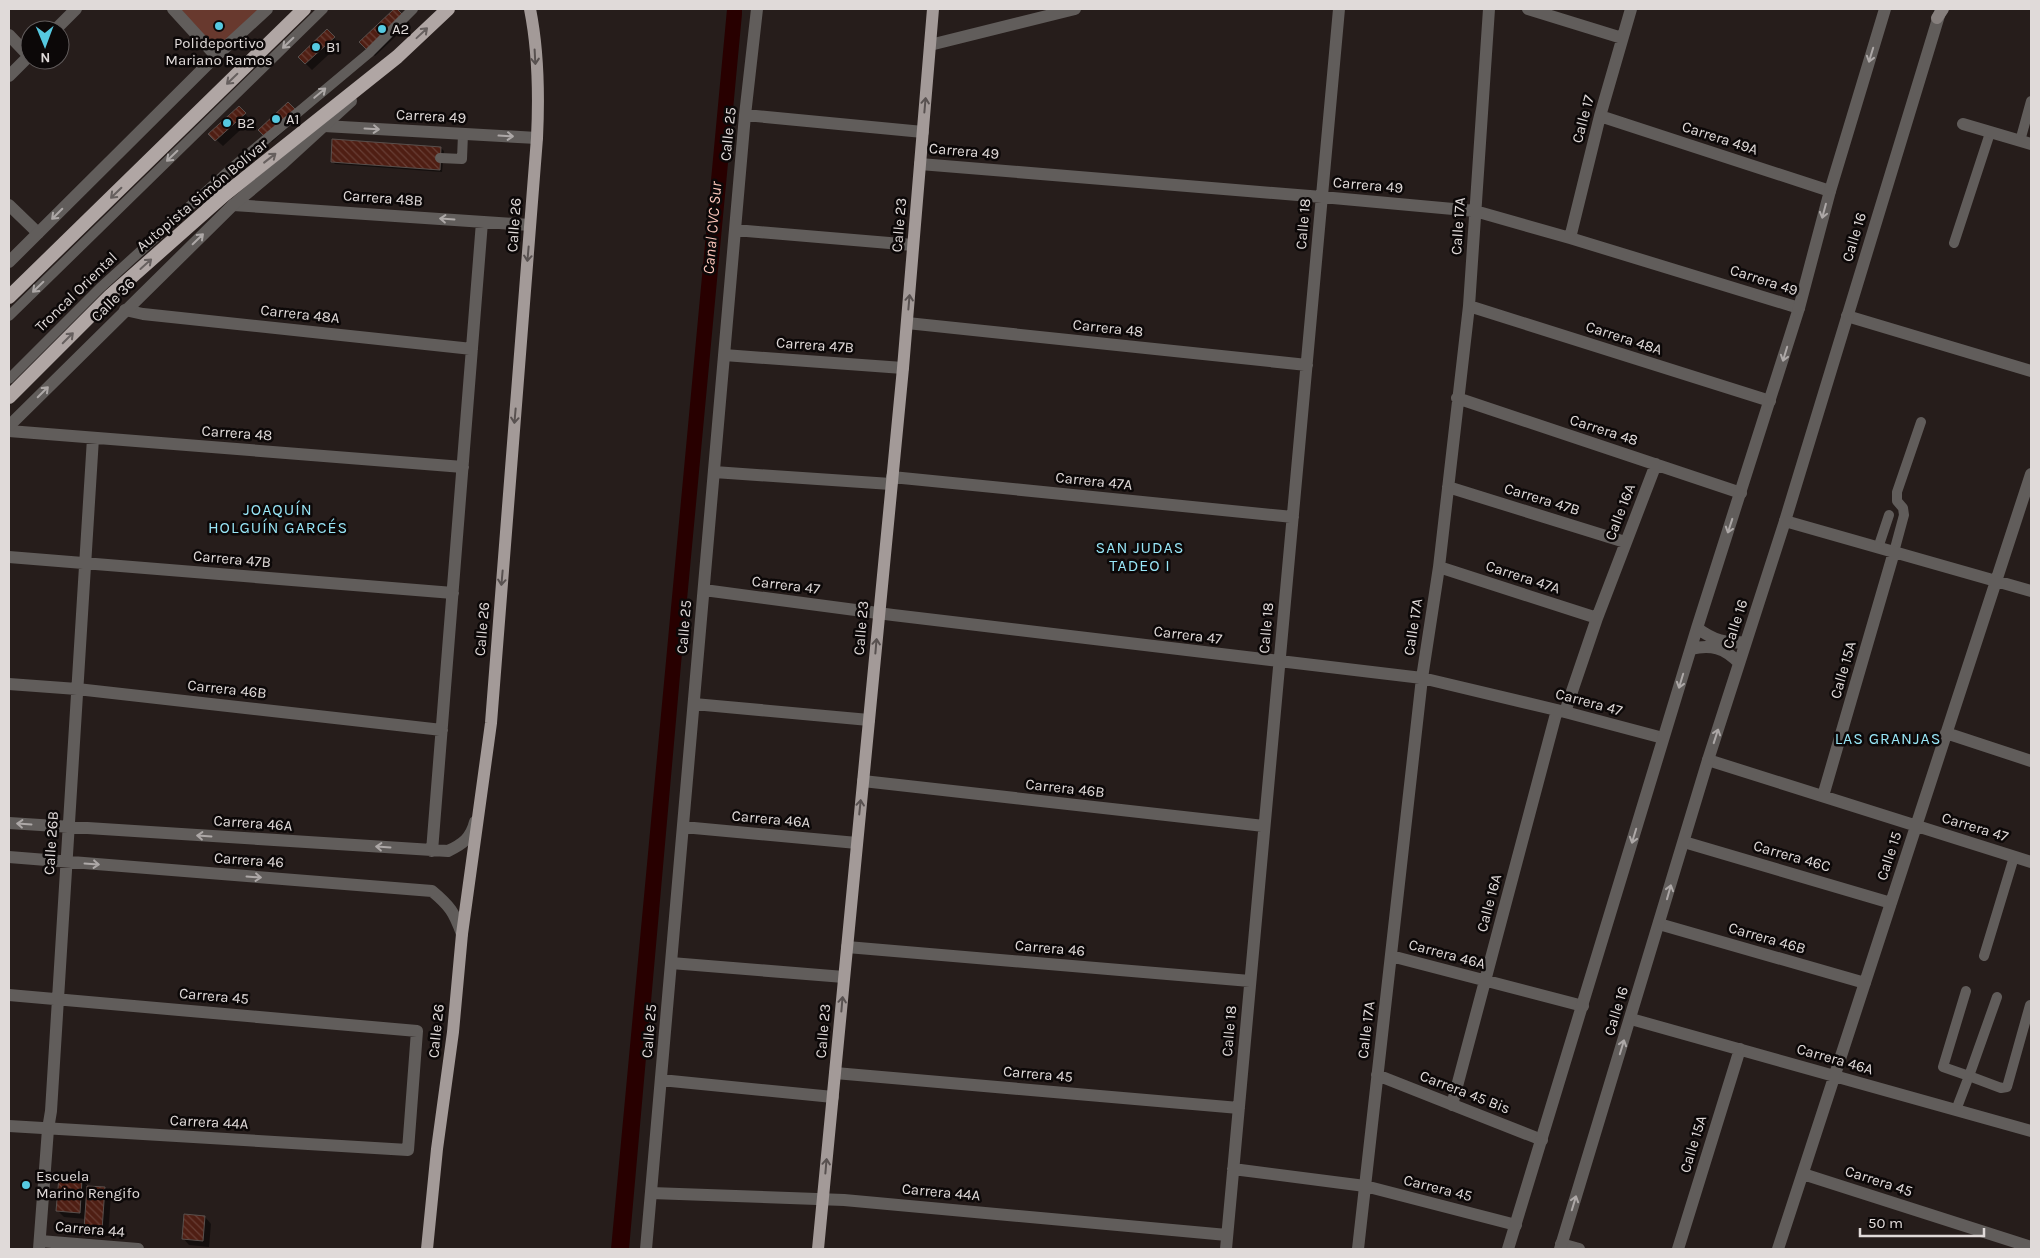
<svg xmlns="http://www.w3.org/2000/svg" width="2040" height="1258" viewBox="0 0 2040 1258" font-family="Karla,sans-serif">
	<style>
		.pitch { fill: #68392e }
		.water { fill: #280000 }
		.shadow { fill: #0007 }
		.building { fill: url(#building-back-hatch); stroke: #584f4c }
		.lines { fill: none; stroke-linecap: round; stroke-linejoin: round }
		.service { stroke: #615d5b; stroke-width: 10 }
		.minor { stroke: #615d5b; stroke-width: 12 }
		.tertiary { stroke: #615d5b; stroke-width: 12 }
		.secondary { stroke: #867f7d; stroke-width: 12 }
		.primary { stroke: #a39a98; stroke-width: 12 }
		.trunk { stroke: #b0a6a4; stroke-width: 14 }
		.oneway { stroke: #665f5e }
		.oneway2 { stroke: #ada8a7 }
		.oneway3 { stroke: #585150 }
		.poi-dot { fill: #56c9e1; stroke: #0c0808; stroke-width: 2 }
		.labels { text-anchor: middle; dominant-baseline: central; stroke-width: 5; stroke-linejoin: round; paint-order: stroke }
		.poi-label { font-size: 15px; fill: #e0dad9; stroke: #0c0808; text-anchor: start }
		.street-label { font-size: 15px; fill: #e0dad9; stroke: #0c0808 }
		.water-label { font-size: 16px; font-style: italic; fill: #fbc5b9; stroke: #0c0808 }
		.neighbourhood-label { font-size: 16px; letter-spacing: 1px; fill: #98e6f7; stroke: #0c0808 }
	</style>
	<defs>
		<pattern id="building-back-hatch" width="6" height="6" patternUnits="userSpaceOnUse" patternTransform="scale(1.25)"><rect width="6" height="6" fill="#4f1e13"/><path d="M-1 5l2 2M0 0l6 6M5-1l2 2" fill="none" stroke="#683e35"/></pattern>
	</defs>
	<rect width="100%" height="100%" fill="#261d1b"/>
	<path class="pitch" d="M173,9h94l-51,47z"/>
	<path class="water" d="M727,9h15v5l-60,639 -53,596h-18z"/>
	<path class="shadow" d="M395,9l15,14 -35,33 -14,-14z
		M327,31l13,13 -28,26 -13,-13z
		M239,108l12,12 -28,26 -13,-12z
		M300,116l-28,26 -12,-12z
		M441,148l3,3 -2,21 -107,-8 -3,-3z
		M81,1180l8,7 15,1 7,7 -3,41 -16,-1 -7,-7 1,-9 -22,-2 -6,-6z
		M205,1217l6,7 -2,23 -20,-2 -6,-7z"/>
	<path class="building" d="M394,9h3l7,7 -36,35 -9,-9z
		M327,29l8,8 -30,27 -7,-7z
		M288,102l7,7 -30,28 -7,-7z
		M239,106l7,7 -31,28 -7,-7z
		M332,139l109,8 -1,23 -109,-8z
		M59,1177l23,2 -2,34 -24,-2z
		M87,1186l18,1 -3,43 -18,-1z
		M184,1214l21,2 -2,25 -21,-2z"/>
	<g class="lines">
		<path class="service" d="M2020,141l11,-40
			M440,158l22,1 1,-25
			M1954,243l36,-110
			M9,316l314,-307
			M9,379l91,-91 134,-122 135,-113 44,-44
			M1878,548l11,-33
			M1894,552l10,-37 -1,-7 -6,-7v-9l24,-70
			M1984,956l30,-99
			M1966,991l-23,76 26,9 28,-79
			M1956,1110l13,-34 32,12 6,-1 23,-82"/>
		<path class="minor" d="M173,9l43,47
			M1528,9l94,29
			M55,30l21,-21
			M9,35l20,21
			M930,45l145,-36
			M9,76l21,-21
			M745,115l178,17
			M1600,116l230,75
			M1963,124l68,20
			M324,126l213,12
			M920,164l402,33 153,14 95,27 229,70
			M9,205l29,28
			M233,205l297,20
			M735,230l178,15
			M1570,238l30,-122 31,-107
			M1469,306l301,95
			M125,310l18,4 329,35
			M1847,316l184,55
			M907,323l400,42
			M724,355l179,13
			M1457,398l284,95
			M9,431l454,36
			M714,472l177,12
			M892,477l401,40
			M1448,487l177,55
			M1785,521l246,70
			M9,557l444,36
			M1439,567l158,51
			M704,590l189,25 529,63 143,34 98,26
			M9,684l68,5 365,41
			M694,704l175,16
			M1565,712l32,-94 59,-154
			M1946,733l85,28
			M1708,760l323,102
			M863,781l401,45
			M1823,796l71,-244
			M9,823l439,28c15,-7 23,-13 27,-29
			M683,827l174,16
			M1684,842l207,61
			M432,851l50,-629
			M9,857l423,34c18,15 22,21 30,43
			M1659,924l206,59
			M847,947l403,34
			M1391,956l192,50
			M671,963l173,14
			M9,995l408,36 -9,119 -399,-24
			M1631,1019l400,112
			M835,1073l404,35
			M1377,1075l165,65
			M661,1080l172,17
			M1452,1105l105,-395
			M1233,1169l132,17 151,39
			M1803,1174l228,73
			M651,1193l193,7 383,35
			M40,1241l98,8
			M1561,1244l18,5
			M39,1249l9,-120 3,-18 42,-673
			M646,1249l99,-1134 12,-106
			M1226,1249l113,-1240
			M1358,1249l64,-571 17,-111 30,-261 20,-297
			M1678,1249l62,-200
			M1778,1249l253,-775"/>
		<path class="tertiary" d="M9,262l207,-206 51,-47
			M9,426l224,-221 48,-40 70,-64
			M1697,628c16,12 29,16 49,14
			M1691,649c20,-5 34,-1 48,14
			M1508,1249l189,-621 102,-320 31,-117 55,-182
			M1560,1249l148,-489 77,-239 156,-512"/>
		<path class="secondary" d="M1937,18l6,-9"/>
		<path class="primary" d="M427,1249l10,-100 16,-117 9,-98 29,-211 46,-585c2,-41 1,-89 -7,-129
			M818,1249l85,-881 30,-359"/>
		<path class="trunk" d="M9,297l295,-288
			M9,397l101,-101 114,-101 173,-138 51,-48"/>
	</g>
	<defs><path id="oneway-shaft" d="M-6 0H5M1.5-3L5.5 0L1.5 3" fill="none" stroke-width="1.6" stroke-linecap="round" stroke-linejoin="round" transform="scale(1.25)"/></defs>
	<g class="oneway">
		<use href="#oneway-shaft" transform="translate(422 33) rotate(-43)"/>
		<use href="#oneway-shaft" transform="translate(232 79) rotate(136)"/>
		<use href="#oneway-shaft" transform="translate(270 158) rotate(-38)"/>
		<use href="#oneway-shaft" transform="translate(116 193) rotate(136)"/>
		<use href="#oneway-shaft" transform="translate(146 264) rotate(-42)"/>
		<use href="#oneway-shaft" transform="translate(68 338) rotate(-45)"/>
	</g>
	<g class="oneway2">
		<use href="#oneway-shaft" transform="translate(288 43) rotate(136)"/>
		<use href="#oneway-shaft" transform="translate(1871 55) rotate(107)"/>
		<use href="#oneway-shaft" transform="translate(320 93) rotate(-40)"/>
		<use href="#oneway-shaft" transform="translate(372 129) rotate(3)"/>
		<use href="#oneway-shaft" transform="translate(506 136) rotate(3)"/>
		<use href="#oneway-shaft" transform="translate(172 156) rotate(136)"/>
		<use href="#oneway-shaft" transform="translate(1824 211) rotate(105)"/>
		<use href="#oneway-shaft" transform="translate(57 214) rotate(135)"/>
		<use href="#oneway-shaft" transform="translate(447 219) rotate(-176)"/>
		<use href="#oneway-shaft" transform="translate(198 239) rotate(-44)"/>
		<use href="#oneway-shaft" transform="translate(38 287) rotate(136)"/>
		<use href="#oneway-shaft" transform="translate(1785 354) rotate(107)"/>
		<use href="#oneway-shaft" transform="translate(43 392) rotate(-45)"/>
		<use href="#oneway-shaft" transform="translate(1730 526) rotate(108)"/>
		<use href="#oneway-shaft" transform="translate(1681 681) rotate(107)"/>
		<use href="#oneway-shaft" transform="translate(1716 736) rotate(-72)"/>
		<use href="#oneway-shaft" transform="translate(24 824) rotate(-176)"/>
		<use href="#oneway-shaft" transform="translate(204 836) rotate(-176)"/>
		<use href="#oneway-shaft" transform="translate(1634 836) rotate(107)"/>
		<use href="#oneway-shaft" transform="translate(383 847) rotate(-176)"/>
		<use href="#oneway-shaft" transform="translate(92 864) rotate(4)"/>
		<use href="#oneway-shaft" transform="translate(254 877) rotate(4)"/>
		<use href="#oneway-shaft" transform="translate(1669 892) rotate(-74)"/>
		<use href="#oneway-shaft" transform="translate(1622 1047) rotate(-73)"/>
		<use href="#oneway-shaft" transform="translate(1574 1203) rotate(-73)"/>
	</g>
	<g class="oneway3">
		<use href="#oneway-shaft" transform="translate(535 57) rotate(87)"/>
		<use href="#oneway-shaft" transform="translate(925 105) rotate(-85)"/>
		<use href="#oneway-shaft" transform="translate(528 254) rotate(95)"/>
		<use href="#oneway-shaft" transform="translate(909 302) rotate(-85)"/>
		<use href="#oneway-shaft" transform="translate(515 416) rotate(95)"/>
		<use href="#oneway-shaft" transform="translate(502 578) rotate(95)"/>
		<use href="#oneway-shaft" transform="translate(876 646) rotate(-85)"/>
		<use href="#oneway-shaft" transform="translate(860 807) rotate(-84)"/>
		<use href="#oneway-shaft" transform="translate(842 1004) rotate(-85)"/>
		<use href="#oneway-shaft" transform="translate(826 1166) rotate(-85)"/>
	</g>
	<g class="poi-dot">
		<circle cx="219" cy="26" r="5"/>
		<circle cx="382" cy="29" r="5"/>
		<circle cx="316" cy="47" r="5"/>
		<circle cx="276" cy="119" r="5"/>
		<circle cx="227" cy="123" r="5"/>
		<circle cx="26" cy="1185" r="5"/>
	</g>
	<g class="labels">
		<g class="poi-label">
			<text x="392" y="29">A2</text>
			<text x="219" y="43" text-anchor="middle">Polideportivo<tspan x="219" dy="17">Mariano Ramos</tspan></text>
			<text x="326" y="47">B1</text>
			<text x="286" y="119">A1</text>
			<text x="237" y="123">B2</text>
			<text x="36" y="1176">Escuela<tspan x="36" dy="17">Marino Rengifo</tspan></text>
		</g>
		<g class="street-label">
			<text transform="translate(431 116) rotate(3)">Carrera 49</text>
			<text transform="translate(1583 119) rotate(-75)">Calle 17</text>
			<text transform="translate(728 134) rotate(-84)">Calle 25</text>
			<text transform="translate(1720 138) rotate(18)">Carrera 49A</text>
			<text transform="translate(964 151) rotate(5)">Carrera 49</text>
			<text transform="translate(1368 185) rotate(5)">Carrera 49</text>
			<text transform="translate(202 195) rotate(-40)">Autopista Simón Bolívar</text>
			<text transform="translate(383 198) rotate(4)">Carrera 48B</text>
			<text transform="translate(1303 224) rotate(-85)">Calle 18</text>
			<text transform="translate(514 225) rotate(-86)">Calle 26</text>
			<text transform="translate(899 225) rotate(-85)">Calle 23</text>
			<text transform="translate(1458 226) rotate(-86)">Calle 17A</text>
			<text transform="translate(1854 237) rotate(-73)">Calle 16</text>
			<text transform="translate(1764 280) rotate(18)">Carrera 49</text>
			<text transform="translate(76 292) rotate(-44)">Troncal Oriental</text>
			<text transform="translate(113 300) rotate(-45)">Calle 36</text>
			<text transform="translate(300 314) rotate(6)">Carrera 48A</text>
			<text transform="translate(1108 328) rotate(6)">Carrera 48</text>
			<text transform="translate(1624 338) rotate(18)">Carrera 48A</text>
			<text transform="translate(815 345) rotate(4)">Carrera 47B</text>
			<text transform="translate(1604 430) rotate(18)">Carrera 48</text>
			<text transform="translate(237 433) rotate(4)">Carrera 48</text>
			<text transform="translate(1094 481) rotate(6)">Carrera 47A</text>
			<text transform="translate(1542 499) rotate(17)">Carrera 47B</text>
			<text transform="translate(1620 512) rotate(-69)">Calle 16A</text>
			<text transform="translate(232 559) rotate(5)">Carrera 47B</text>
			<text transform="translate(1523 577) rotate(18)">Carrera 47A</text>
			<text transform="translate(786 585) rotate(7)">Carrera 47</text>
			<text transform="translate(1735 624) rotate(-72)">Calle 16</text>
			<text transform="translate(684 627) rotate(-85)">Calle 25</text>
			<text transform="translate(1413 627) rotate(-81)">Calle 17A</text>
			<text transform="translate(861 628) rotate(-85)">Calle 23</text>
			<text transform="translate(1266 628) rotate(-85)">Calle 18</text>
			<text transform="translate(482 629) rotate(-85)">Calle 26</text>
			<text transform="translate(1188 635) rotate(7)">Carrera 47</text>
			<text transform="translate(1843 670) rotate(-74)">Calle 15A</text>
			<text transform="translate(227 689) rotate(6)">Carrera 46B</text>
			<text transform="translate(1589 702) rotate(15)">Carrera 47</text>
			<text transform="translate(1065 788) rotate(6)">Carrera 46B</text>
			<text transform="translate(771 819) rotate(5)">Carrera 46A</text>
			<text transform="translate(253 823) rotate(4)">Carrera 46A</text>
			<text transform="translate(1975 827) rotate(17)">Carrera 47</text>
			<text transform="translate(51 843) rotate(-86)">Calle 26B</text>
			<text transform="translate(1792 856) rotate(16)">Carrera 46C</text>
			<text transform="translate(1889 856) rotate(-72)">Calle 15</text>
			<text transform="translate(249 860) rotate(4)">Carrera 46</text>
			<text transform="translate(1489 903) rotate(-75)">Calle 16A</text>
			<text transform="translate(1767 938) rotate(16)">Carrera 46B</text>
			<text transform="translate(1050 948) rotate(5)">Carrera 46</text>
			<text transform="translate(1447 954) rotate(15)">Carrera 46A</text>
			<text transform="translate(214 996) rotate(5)">Carrera 45</text>
			<text transform="translate(1616 1011) rotate(-73)">Calle 16</text>
			<text transform="translate(1366 1030) rotate(-83)">Calle 17A</text>
			<text transform="translate(436 1031) rotate(-84)">Calle 26</text>
			<text transform="translate(649 1031) rotate(-85)">Calle 25</text>
			<text transform="translate(823 1031) rotate(-85)">Calle 23</text>
			<text transform="translate(1229 1031) rotate(-85)">Calle 18</text>
			<text transform="translate(1835 1059) rotate(16)">Carrera 46A</text>
			<text transform="translate(1038 1074) rotate(5)">Carrera 45</text>
			<text transform="translate(1465 1092) rotate(21)">Carrera 45 Bis</text>
			<text transform="translate(209 1122) rotate(3)">Carrera 44A</text>
			<text transform="translate(1693 1144) rotate(-73)">Calle 15A</text>
			<text transform="translate(1879 1181) rotate(18)">Carrera 45</text>
			<text transform="translate(1438 1188) rotate(14)">Carrera 45</text>
			<text transform="translate(941 1192) rotate(5)">Carrera 44A</text>
			<text transform="translate(90 1229) rotate(5)">Carrera 44</text>
		</g>
		<g class="water-label">
			<text transform="translate(712 228) rotate(-85)">Canal CVC Sur</text>
		</g>
		<g class="neighbourhood-label">
			<text x="278" y="509">JOAQUÍN<tspan x="278" dy="18">HOLGUÍN GARCÉS</tspan></text>
			<text x="1140" y="547">SAN JUDAS<tspan x="1140" dy="18">TADEO I</tspan></text>
			<text x="1888" y="738">LAS GRANJAS</text>
		</g>
	</g>
	<rect width="2040" height="1258" fill="none" stroke="#e0dad9" stroke-width="20"/>
	<g transform="translate(45 45) rotate(179)"><circle r="24" fill="#0c0808" stroke="#615c5c"/>
	<path d="M0-4L9 19L0 12L-9 19Z" fill="#56c9e1"/>
	<text y="-8" font-size="14" font-weight="bold" text-anchor="middle" fill="#e0dad9">N</text>
	</g>
	<path d="M1860 1228v8h124v-8" fill="none" stroke="#e0dad9" stroke-width="2.5"/>
	<text x="1868" y="1228" font-size="15" fill="#e0dad9" stroke="#0c0808" stroke-width="4" paint-order="stroke">50 m</text>
</svg>
